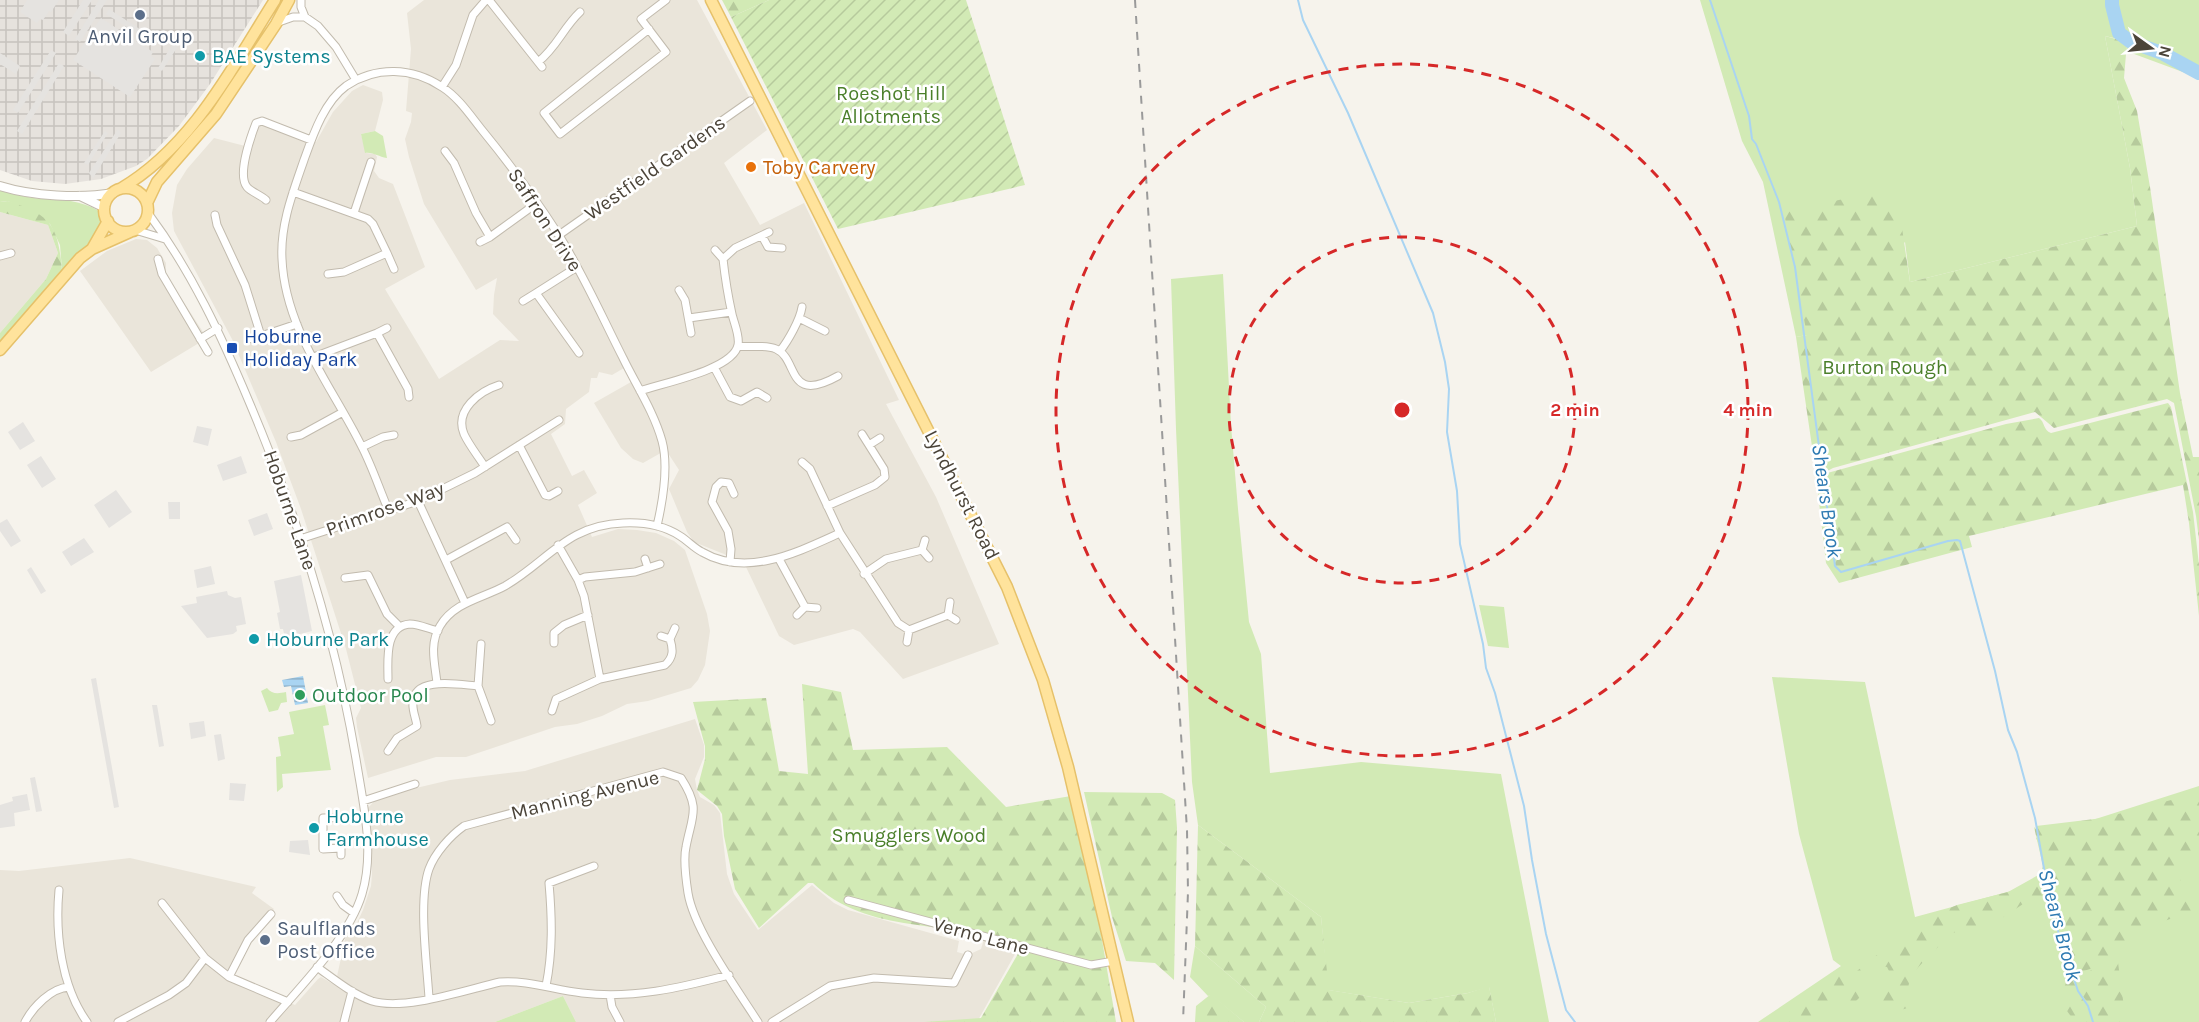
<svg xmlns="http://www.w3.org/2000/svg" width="2199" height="1022" viewBox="0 0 2199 1022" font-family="Karla,sans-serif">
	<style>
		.residential { fill: #eae5da }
		.industrial { fill: url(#industrial-grid) }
		.green { fill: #d2eab5 }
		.forest { fill: url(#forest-firs) }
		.garden { fill: url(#garden-furrows) }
		.parking { fill: #e5e3e0 }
		.water { fill: url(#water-rules) }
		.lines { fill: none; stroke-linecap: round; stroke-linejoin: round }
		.stream { stroke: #a9d4f2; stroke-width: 2 }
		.river { stroke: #a9d4f2; stroke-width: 14 }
		.minor-casing { stroke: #c2bbae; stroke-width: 9 }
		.tertiary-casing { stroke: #c2bbae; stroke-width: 10 }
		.primary-casing { stroke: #e6c16a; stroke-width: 13 }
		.minor { stroke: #fff; stroke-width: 7 }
		.tertiary { stroke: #fff; stroke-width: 8 }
		.primary { stroke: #ffe39c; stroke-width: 10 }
		.rail { stroke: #9a9a9a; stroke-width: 2; stroke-dasharray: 8 8; stroke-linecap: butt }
		.ring { fill: none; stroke: #d62828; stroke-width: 3; stroke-dasharray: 10 8 }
		.service-dot { fill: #5c6f8a; stroke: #fff; stroke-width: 2 }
		.culture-dot { fill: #0f9aa8; stroke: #fff; stroke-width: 2 }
		.food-dot { fill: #e8710a; stroke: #fff; stroke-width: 2 }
		.transit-dot { fill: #1a4fb4; stroke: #fff; stroke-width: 2 }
		.leisure-dot { fill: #2e9e5b; stroke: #fff; stroke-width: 2 }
		.labels { text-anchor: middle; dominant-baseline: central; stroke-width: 5; stroke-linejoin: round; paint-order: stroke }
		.service-label { font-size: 20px; fill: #4e5e75; stroke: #fff }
		.culture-label { font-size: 20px; fill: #0d838f; stroke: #fff; text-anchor: start }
		.park-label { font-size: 20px; fill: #4a7f2a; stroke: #fff }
		.food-label { font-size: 20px; fill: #c56008; stroke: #fff; text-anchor: start }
		.street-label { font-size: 20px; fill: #4b4439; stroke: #fff }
		.transit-label { font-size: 20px; fill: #164399; stroke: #fff; text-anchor: start }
		.leisure-label { font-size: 20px; fill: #27864d; stroke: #fff; text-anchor: start }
		.water-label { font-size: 21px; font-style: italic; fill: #2e7ab2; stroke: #fff }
		.centre { fill: #d62828; stroke: #fff; stroke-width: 3 }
		.ring-label { font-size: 18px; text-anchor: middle; font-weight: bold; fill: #d62828; stroke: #fff; stroke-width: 5; stroke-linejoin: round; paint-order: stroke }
	</style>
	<defs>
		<pattern id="industrial-grid" width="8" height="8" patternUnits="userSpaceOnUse" patternTransform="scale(1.5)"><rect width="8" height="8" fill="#e6e2dd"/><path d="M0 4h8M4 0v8" fill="none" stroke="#c7c3be"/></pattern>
		<pattern id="forest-firs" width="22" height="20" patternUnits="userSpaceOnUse" patternTransform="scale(1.5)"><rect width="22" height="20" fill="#d2eab5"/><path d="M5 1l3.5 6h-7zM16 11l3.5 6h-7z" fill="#b6ca9c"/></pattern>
		<pattern id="garden-furrows" width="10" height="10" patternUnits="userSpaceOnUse" patternTransform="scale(1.5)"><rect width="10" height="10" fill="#d2eab5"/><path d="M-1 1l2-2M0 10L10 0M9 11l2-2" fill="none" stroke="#b6ca9c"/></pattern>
		<pattern id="water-rules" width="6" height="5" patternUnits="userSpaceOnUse" patternTransform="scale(1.5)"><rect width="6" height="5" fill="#a9d4f2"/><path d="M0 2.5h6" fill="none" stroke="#8caec5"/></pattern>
	</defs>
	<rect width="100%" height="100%" fill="#f6f3ec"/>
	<path class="residential" d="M424,0h273l70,130 -43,33 36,62 44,-22 95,197 -13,4 50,93 63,147 -96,35 -43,-47 -7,-3 -59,16 -15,-9 -33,-69 -22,-13 -30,-12 -7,-10 -18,-43 10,-19 -13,-20 -23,13 -10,-4 -12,-11 -27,-45 37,-21 -7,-14 -12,7 -13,-3 -2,6h-6l-2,14 -23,17 -1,15 -14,10 21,42 12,-6 13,23 -19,12 14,32 26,-8 19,1 19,3 18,8 11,9 22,64 3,17 -5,34 -7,15 -7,8 -43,13 -21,3 -25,12 -25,8 -22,3 -89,30h-30l-68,21 -11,-51 -1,-9 5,-10 -15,-59 -45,-140 -25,-67 -44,-103 -58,-108 -2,-18 5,-28 10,-16 27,-31 35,9 3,-14 10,-12 54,21 17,-30 19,-21 11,-6 19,7 1,8 -8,31 -14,3 5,19 9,1 2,3 -3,14 5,7 14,6 32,83 -40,22 54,90 61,-39 19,1 -26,-27 1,-19 3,-17 -21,12 -52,-86 -15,-47 -4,-18 6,-17 1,-9 -6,-2 5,-62 -4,-36z
		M0,212l48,13 10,28 -12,26 -46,54z
		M136,239l11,1 10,8 9,15v11l4,7 33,51 -4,11 -48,29 -71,-101 27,-20z
		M695,719l9,26v12l-9,22 2,11 3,7 14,8 6,8 7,61 7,20 24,36 54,-45 22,18 14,7 111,31 -2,11 11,3 13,-6 4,-13 34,11 -42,75h-401l-13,-26 -68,26h-495v-152l19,1 111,-13 126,29 -4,6 22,16 -12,12 -33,56 66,28 23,-26 3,-2 12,7 3,-3 10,-46 11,-12 6,-13 8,-24 1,-12 -4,-66 10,-11 72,-17 75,-9z"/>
	<path class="industrial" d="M0,0h263l-53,84 -31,42 -32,33 -11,7 -35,13 -36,5 -33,-3 -32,-11z"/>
	<path class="green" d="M1700,0h499v78l-73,-27 1,-10 -22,-5 25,132 7,58 -227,56 -5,-40 -98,93 -11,2 -33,-155 -21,-41z
		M375,131l8,5 4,22c-9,-1 -13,-6 -22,-5l-4,-19z
		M0,190c14,4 28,8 43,9 21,1 37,1 56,12l4,11 -12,20 -29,28 -2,-25 -10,-21 -42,-23 -8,1z
		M1223,274l8,151 7,84 11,113 12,32 9,119 91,-11 140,12 48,248h-53l-7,-35 -21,6 -59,10 -81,-13 -7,-73 -123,-92 -6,-43 -16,-353 -5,-150z
		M1479,605l25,2 5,41 -21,-2z
		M1772,677l93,5 50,235 140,-38 -19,-41 163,-52v236h-441l83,-56 -8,-6 -34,-126z
		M267,688c5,6 10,6 19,4l1,10 -6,1 -3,7 -9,2 -8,-21z
		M325,705l4,20 -6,1 8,44 -49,4 1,13 -6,5 -1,-35 5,-1 -3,-19 16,-3 -5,-22z
		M1195,946l71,61 -7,15h-15l-33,-27 -3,1 -18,-19z
		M563,996l13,26h-81z"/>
	<path class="forest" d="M722,0h47l-38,17z
		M2105,36l22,6 -3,36 13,33 13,76 30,206 13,64h6v83l-3,-24 -22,-113 -7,-4 -113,29 -19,-16 -202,56 -13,7 186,-51 33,-6c6,4 4,12 12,15l117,-30 3,4 22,105 6,53v51l-10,-93 -6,-38 -214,51 3,11 -133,36 -13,-20 -11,-96 -19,-130 11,-2 -23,-123 96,-21 11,2 7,8 12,81 227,-56 -7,-58z
		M8,201c43,14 50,24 54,69l-62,73v-10l46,-54 12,-26 -10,-28 -48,-13v-10z
		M802,684l39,8 12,58 94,-3 59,60 65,-11 22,91 23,135h-192l57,-4 42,-73c-67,-26 -155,-8 -210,-62h-5l-49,45 -24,-39 -11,-53 -2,-22 -5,-8 -20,-16 8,-31v-13l-12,-44 73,-4 13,73 29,3z
		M2199,789v58c-29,20 -19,38 -7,64 -15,6 -31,10 -44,18 -22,14 -46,43 -74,43l-19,-49 7,-11 -14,-24 -3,-17v16l7,15h-26l-24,16 -56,17c-16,30 -46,32 -36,72l-18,6c-10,-6 -11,-14 -11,-25l8,-11 1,-4 -3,-6 -8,-1 -16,11 -2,7 5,7 -16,16 -9,-4 -25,19h-39l31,-23 34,-33 10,9 42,-34 49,-30 14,-6 51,-13 32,-18 3,-8 -9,-39 3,3 6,27 -7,-31 67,-8 72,-19z
		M1084,792l78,1 13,7 2,28 -3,152 -19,-17 -29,-2 -14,-44z
		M1198,825l123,92 8,73 80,13 59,-10 21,-7 7,36h-237l7,-15 -71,-61z
		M2117,955l9,67h-32l-4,-17 -9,-11 -5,-12 2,11 11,14 3,15h-17l-13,-18v-30l12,3 2,2z
		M1211,994l33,28h-49l1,-16z"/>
	<path class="garden" d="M769,0h197l59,185 -187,44 -107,-212z"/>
	<path class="parking" d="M27,0h32l-8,12 -2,-1 -6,9 -3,-1 -3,4 -17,-11z
		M83,0h9l-23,36 -6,-4z
		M99,0h8l-27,42 -5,-3z
		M109,9l49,32 -2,4 -50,-31z
		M101,18l52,34 -2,4 4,3 -25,38 -57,-37z
		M175,40l5,3 -18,28 -4,-3z
		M51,50l5,3 -38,60 -5,-3z
		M0,53l20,13 -4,8 -16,-10z
		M59,63l5,3 -42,68 -5,-3z
		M118,129l3,4 -28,45 -4,-5z
		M105,131l3,2 -20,32 -4,-2z
		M23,422l12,19 -15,9 -12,-18z
		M197,426l15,3 -4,17 -15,-4z
		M41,456l15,23 -14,9 -15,-23z
		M241,456l6,17 -24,8 -6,-16z
		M116,490l16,22 -23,16 -15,-23z
		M168,502h12v17h-11z
		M267,513l6,16 -19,7 -6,-16z
		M7,519l14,22 -10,6 -11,-16v-8z
		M84,538l10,14 -23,14 -9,-14z
		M211,566l4,18 -18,4 -3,-18z
		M31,567l15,24 -5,3 -14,-24z
		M301,575l11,56 -27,7 -2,-9h-3l-3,-16 3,-1 -6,-31z
		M227,591l1,4 7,3 6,-1 5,27 -10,2 1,5 -4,3 -26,4 -26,-32 16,-3 -1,-6z
		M96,678l23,129 -5,1 -23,-129z
		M152,705h5l7,41 -5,1z
		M204,721l2,15 -15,3 -2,-16z
		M221,734l4,25 -7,2 -4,-26z
		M35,777l7,34 -6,1 -6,-34z
		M230,783l16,1 -2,17 -15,-1z
		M27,794l3,16 -16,3 1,13 -15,2v-23l13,-4 -1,-4z
		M308,840l2,15 -21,-3 1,-11z"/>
	<path class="water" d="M303,676l5,27 -13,2 -4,-19 -7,1 -2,-7z"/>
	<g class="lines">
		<path class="stream" d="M1298,0l5,20 45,93 85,200 12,49 4,27 -2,43 10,59 3,53 23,100 3,24 9,25 29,113 8,54 14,74 20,76 9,12
			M1710,0l39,116 3,23 4,5 23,58 16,65 40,299 6,6 107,-31 9,-1 3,1 35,130 13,59 9,22 18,66 13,73 8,18 -1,13 23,69 10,15 5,16"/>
		<path class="river" d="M2112,0v5l7,28 12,9 31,11 37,20"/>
		<defs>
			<path id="minor" d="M301,0v7l4,10 13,9 18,21 20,33
				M489,0l53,67
				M276,23l17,-6h12
				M649,29l-105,84 16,21 106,-82 -25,-33 25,-19
				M538,62c19,-15 25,-34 42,-50
				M442,87l14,-22 17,-50 13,-15
				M445,151l9,12 22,50 14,24 47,-34
				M293,192l75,27 5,5 14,29 -43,19 -16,2
				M266,200c-5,-5 -15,-8 -19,-13 -10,-12 4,-51 9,-64l6,-2 49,19
				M148,213c44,59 74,124 102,191 49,116 85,231 106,355 7,44 19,92 6,135 -13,44 -62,93 -92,128
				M354,213l17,-51
				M215,215l2,10 28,60 16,51 36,-12
				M135,230l30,9
				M559,235l191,-134
				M762,236l6,11 14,1
				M480,242l10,-5
				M715,250l8,9
				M387,253l7,16
				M0,256l11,-3
				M158,259l4,15 46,78
				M577,267l-41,26 43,60
				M679,290l6,10 6,33
				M523,301l13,-8
				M689,318l42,-6
				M799,318l26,13
				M377,333l10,-5
				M200,339l18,-11
				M252,339l9,-3
				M738,346c12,2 27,-2 38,3 23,10 10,56 62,27
				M780,351c8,-10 20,-31 22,-44
				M311,358l66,-25 31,56 1,8
				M714,367l16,30 11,4 16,-9 10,6
				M640,391c22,-8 93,-21 98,-46 2,-9 -4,-22 -6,-31 -4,-18 -7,-37 -9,-55l12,-11 34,-16
				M291,437l10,-2 42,-23
				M519,445l26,50 4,1 9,-5
				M869,445l11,-7
				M362,447l21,-10 11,-2
				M802,462l8,7 30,64 58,90 11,7 39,-15
				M485,467c-7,-11 -16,-22 -21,-33 -10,-24 16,-43 35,-49
				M418,501l47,102
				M827,506l48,-21 10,-8 -1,-8 -22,-35
				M388,509c-9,-21 -16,-43 -27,-64 -30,-60 -76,-116 -79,-186 -2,-34 11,-67 22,-99 9,-25 20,-58 42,-74 30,-20 66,-19 96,1 16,10 28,28 40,43 27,33 53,68 76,104 25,39 44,83 65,124 13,27 31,54 39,83 7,26 1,59 -5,85
				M303,538l115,-37 57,-28 84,-53
				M925,540l-3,10 7,8
				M558,545l20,35 6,16 16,83
				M645,559l3,9
				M779,559l26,48
				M446,560l61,-33 9,13
				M730,562l1,-13 -3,-18 -16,-29 4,-15 5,-5 8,1 5,11
				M864,574l22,-15 36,-9
				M345,578l23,-3 19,39 13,13
				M578,580l7,-3 50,-5 25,-8
				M950,602l-2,13 8,5
				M797,615l8,-8 12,1
				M661,636l9,3
				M907,642l2,-12
				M554,643v-10l10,-8 24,-10
				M388,679c0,-18 -4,-53 22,-55 9,0 19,5 28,7
				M437,683c-2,-19 -8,-39 3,-57 14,-24 43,-28 65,-40 43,-25 62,-61 118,-63 20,-1 40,2 57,13 8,5 14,12 22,16 45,26 96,0 138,-19
				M478,686l13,35
				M552,711l4,-12 44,-20 65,-14c9,-8 8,-16 5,-26l5,-11
				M388,751l9,-13 20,-12c-1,-8 -5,-16 -4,-23 1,-28 48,-18 65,-17l3,-42
				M363,801l52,-17
				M341,855v-7l-18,1v-31l42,-1
				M59,890c-4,43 2,96 28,132
				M337,896l6,9 11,8
				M848,900l243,65 23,-4
				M162,903l43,55 24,19 59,25
				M317,967c17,12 35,27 55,34 33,10 93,-11 128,-19 28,-2 54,8 82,11 51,6 97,-5 147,-18
				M229,977l19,-37 23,-26
				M546,986c7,-35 6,-68 3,-103l45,-17
				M610,995l2,12 8,15
				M429,998c-2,-34 -11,-98 0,-129 6,-16 21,-33 35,-43l199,-54 18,6c20,31 11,37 5,69 -3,13 0,33 2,46 6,37 49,96 70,129
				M25,1022c8,-15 26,-34 44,-35
				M118,1022l51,-27 17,-12 19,-25
				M344,1022l8,-31
				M772,1022l58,-36 44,-8 80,5 14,-28"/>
			<path id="tertiary" d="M0,186c32,10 81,13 113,7
				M80,196l25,12"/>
			<path id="primary" d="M711,0l296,587 36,93 25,87 60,255
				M104 210a22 22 0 1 1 44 0a22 22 0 1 1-44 0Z
				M120,189c72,-42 112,-121 155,-189
				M147,203l10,-21 59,-68 60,-90 13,-24
				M92,249l16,-28
				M0,350l80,-92 12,-9 38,-17"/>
		</defs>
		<use href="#minor" class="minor-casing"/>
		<use href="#tertiary" class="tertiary-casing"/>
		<use href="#primary" class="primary-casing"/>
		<use href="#minor" class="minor"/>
		<use href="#tertiary" class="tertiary"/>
		<use href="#primary" class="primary"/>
		<path class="rail" d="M1135,0l52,830 1,62 -5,130"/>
	</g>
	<g class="ring">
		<circle cx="1402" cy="410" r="173"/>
		<circle cx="1402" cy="410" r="346"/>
	</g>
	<g class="service-dot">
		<circle cx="140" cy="15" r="6"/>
		<circle cx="265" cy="940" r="6"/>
	</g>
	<g class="culture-dot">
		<circle cx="200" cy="56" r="6"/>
		<circle cx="254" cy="639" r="6"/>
		<circle cx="314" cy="828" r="6"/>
	</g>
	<circle class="food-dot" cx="751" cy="167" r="6"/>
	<rect class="transit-dot" x="226" y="342" width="12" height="12" rx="3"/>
	<circle class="leisure-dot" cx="300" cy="695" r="6"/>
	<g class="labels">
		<g class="service-label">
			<text x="140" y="36">Anvil Group</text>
			<text x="277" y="928" text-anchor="start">Saulflands<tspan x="277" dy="23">Post Office</tspan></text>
		</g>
		<g class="culture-label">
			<text x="212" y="56">BAE Systems</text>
			<text x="266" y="639">Hoburne Park</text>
			<text x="326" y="816">Hoburne<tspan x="326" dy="23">Farmhouse</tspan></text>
		</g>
		<g class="park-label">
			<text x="891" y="93">Roeshot Hill<tspan x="891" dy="23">Allotments</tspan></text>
			<text x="1885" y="367">Burton Rough</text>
			<text x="909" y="835">Smugglers Wood</text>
		</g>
		<g class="food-label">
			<text x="763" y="167">Toby Carvery</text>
		</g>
		<g class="street-label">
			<text transform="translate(655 168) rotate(-35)">Westfield Gardens</text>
			<text transform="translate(545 220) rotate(57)">Saffron Drive</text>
			<text transform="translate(962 495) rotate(63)">Lyndhurst Road</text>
			<text transform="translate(385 509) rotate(-20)">Primrose Way</text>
			<text transform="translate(290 510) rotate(71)">Hoburne Lane</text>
			<text transform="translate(585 795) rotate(-14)">Manning Avenue</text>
			<text transform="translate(981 936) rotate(15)">Verno Lane</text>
		</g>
		<g class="transit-label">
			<text x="244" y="336">Hoburne<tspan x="244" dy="23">Holiday Park</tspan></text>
		</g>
		<g class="leisure-label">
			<text x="312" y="695">Outdoor Pool</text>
		</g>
		<g class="water-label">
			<text transform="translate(1827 501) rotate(82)">Shears Brook</text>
			<text transform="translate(2060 925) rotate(75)">Shears Brook</text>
		</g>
	</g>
	<circle cx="1402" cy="410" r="9" class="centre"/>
	<g class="ring-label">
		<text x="1575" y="416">2 min</text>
		<text x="1748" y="416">4 min</text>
	</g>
	<g transform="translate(2151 48) rotate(105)" stroke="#ffffff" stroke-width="4.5" paint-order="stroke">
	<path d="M0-4.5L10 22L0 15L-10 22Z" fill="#4b4439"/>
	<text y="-9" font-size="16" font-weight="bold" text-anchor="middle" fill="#4b4439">N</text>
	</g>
</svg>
